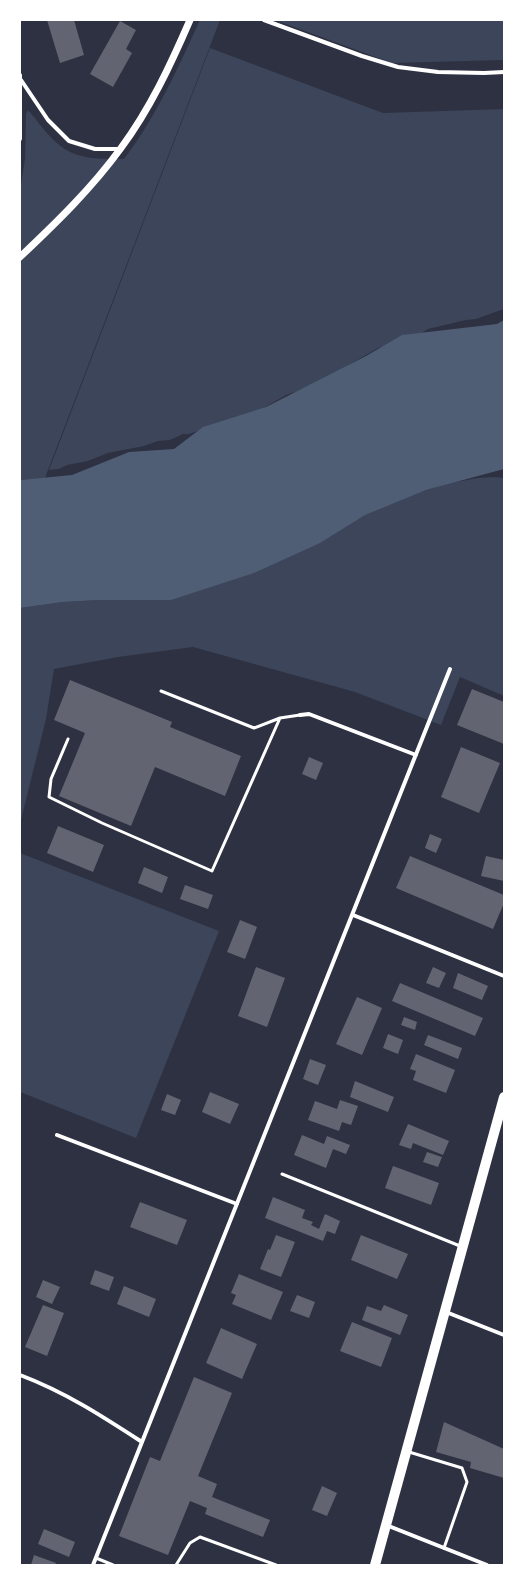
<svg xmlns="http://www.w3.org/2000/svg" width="524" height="1585" viewBox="0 0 524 1585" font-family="'Golos Text',sans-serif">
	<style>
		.green { fill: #3c4559 }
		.water { fill: #4f5d75 }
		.building { fill: #626471 }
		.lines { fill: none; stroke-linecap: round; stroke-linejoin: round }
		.service { stroke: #fff; stroke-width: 3 }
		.minor { stroke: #fff; stroke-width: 4 }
		.tertiary { stroke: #fff; stroke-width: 7 }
		.primary { stroke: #fff; stroke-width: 10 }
	</style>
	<rect width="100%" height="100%" fill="#2d3142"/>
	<path class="green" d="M200,20h20l-175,458 -25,2v-290l5,-31 1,-45 2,-4c10,11 18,24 29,33 18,17 44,16 67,16 32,-42 54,-91 76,-139z
		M275,20h229v40l-112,3z
		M210,48l173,65 121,-4v200l-28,10 -10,1 -38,9 -13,8 -37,11 -66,38 -26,9 -26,15 -71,24h-6l-13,6 -12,1 -14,5 -36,7 -20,8 -21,4 -8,4 -10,1z
		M494,477l10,1v218l-44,-19 -19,48 -86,-33 -162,-45 -75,10 -64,12 -8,50 -26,105v-216l43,-6 36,-2h72l164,-83 115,-34 28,-5z
		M20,853l199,78 -83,207 -116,-46z"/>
	<path class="water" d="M504,320v149l-78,21 -61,25 -45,28 -66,30 -83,27h-72l-36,2 -43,6v-128l52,-5 57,-23 45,-3 29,-22 63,-20 100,-51 36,-21 95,-11z"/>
	<path class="building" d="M47,20h27l10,35 -24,8z
		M120,21l16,9 -10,19 6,4 -19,34 -23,-13z
		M70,680l102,42 -2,5 71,29 -16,40 -70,-29 -24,59 -72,-30 26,-63 -31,-13z
		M472,689l32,13v42l-47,-19z
		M461,747l39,16 -21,50 -38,-16z
		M309,757l14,6 -7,17 -14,-6z
		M58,826l46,19 -11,27 -46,-19z
		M430,834l12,5 -6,14 -11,-5z
		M410,856l94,39v8l-11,26 -97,-41z
		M486,856l18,4v21l-23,-5z
		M144,867l24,10 -6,16 -24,-10z
		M185,885l28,10 -5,14 -28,-10z
		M240,920l17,7 -12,32 -18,-7z
		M256,967l29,11 -18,49 -29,-11z
		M433,967l13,6 -7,15 -13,-5z
		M458,973l30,13 -6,14 -29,-12z
		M400,983l83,35 -8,18 -83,-35z
		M357,997l25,11 -20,47 -26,-11z
		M404,1017l13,5 -2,8 -14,-5z
		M388,1034l15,6 -5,14 -15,-6z
		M428,1035l34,13 -4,11 -34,-14z
		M416,1054l39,16 -9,23 -33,-13 3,-9 -6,-2z
		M310,1059l16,6 -8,20 -15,-6z
		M355,1081l39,16 -6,15 -38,-15z
		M210,1092l29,12 -9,20 -28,-12z
		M167,1094l14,6 -6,15 -14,-5z
		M340,1100l18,6 -7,19 -9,-3 -3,9 -31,-11 7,-19 22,8z
		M408,1124l41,17 -6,14 -30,-12 -2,6 -12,-4z
		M302,1135l22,9 3,-8 23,9 -4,9 -13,-5 -7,19 -32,-13z
		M427,1152l15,5 -4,10 -15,-5z
		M393,1166l46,17 -8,22 -46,-17z
		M273,1197l32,13 -3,8 11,4 -2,3 8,4 6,-15 15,7 -5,13 -8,-3 -4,10 -58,-23z
		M140,1202l47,18 -10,25 -47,-18z
		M276,1235l19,7 -14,35 -21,-8 8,-20 2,1z
		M361,1235l47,19 -11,25 -46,-19z
		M95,1270l19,7 -5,14 -19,-7z
		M239,1274l44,18 -12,28 -39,-16 4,-9 -5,-2z
		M43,1280l17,7 -8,17 -16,-7z
		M124,1286l32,13 -7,18 -32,-13z
		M297,1295l18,7 -6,16 -19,-7z
		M43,1305l21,8 -17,43 -22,-9z
		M384,1305l24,10 -8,20 -38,-15 5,-14 14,5z
		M352,1322l40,16 -11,29 -41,-16z
		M221,1328l36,16 -15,35 -36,-16z
		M194,1377l38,16 -34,83 19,8 -5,13 58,23 -7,17 -58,-23 2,-6 -17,-7 -22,54 -49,-19 31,-79 10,4z
		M444,1422l60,27v29l-34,-10 1,-6 -35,-10z
		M322,1486l15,7 -10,23 -15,-6z
		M44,1529l31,13 -6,15 -31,-13z
		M34,1555l22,8 -1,2h-24z"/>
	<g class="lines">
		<path class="service" d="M161,691l93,37 26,-10 20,-3
			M68,739l-17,40 -2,18 53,26 110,48 68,-153
			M282,1174l178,72
			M409,1452l53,16 5,14 -23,66
			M96,1558l17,7
			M176,1565l14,-22 10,-6 76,28"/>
		<path class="minor" d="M264,20l98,36 36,11 40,5 46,1 20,-1
			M20,75v64
			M21,80l27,40 21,21 26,8h26
			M300,715l9,-1 107,41
			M353,915l151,61
			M57,1135l180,69
			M446,1312l58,23
			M20,1375c45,17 82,41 122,67
			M386,1525l101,40
			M93,1565l357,-896"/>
		<path class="tertiary" d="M20,257c36,-34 72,-69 101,-109 29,-39 50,-84 69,-128"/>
		<path class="primary" d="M375,1565l129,-468"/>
	</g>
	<rect width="524" height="1585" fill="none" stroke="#ffffff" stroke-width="42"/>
</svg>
